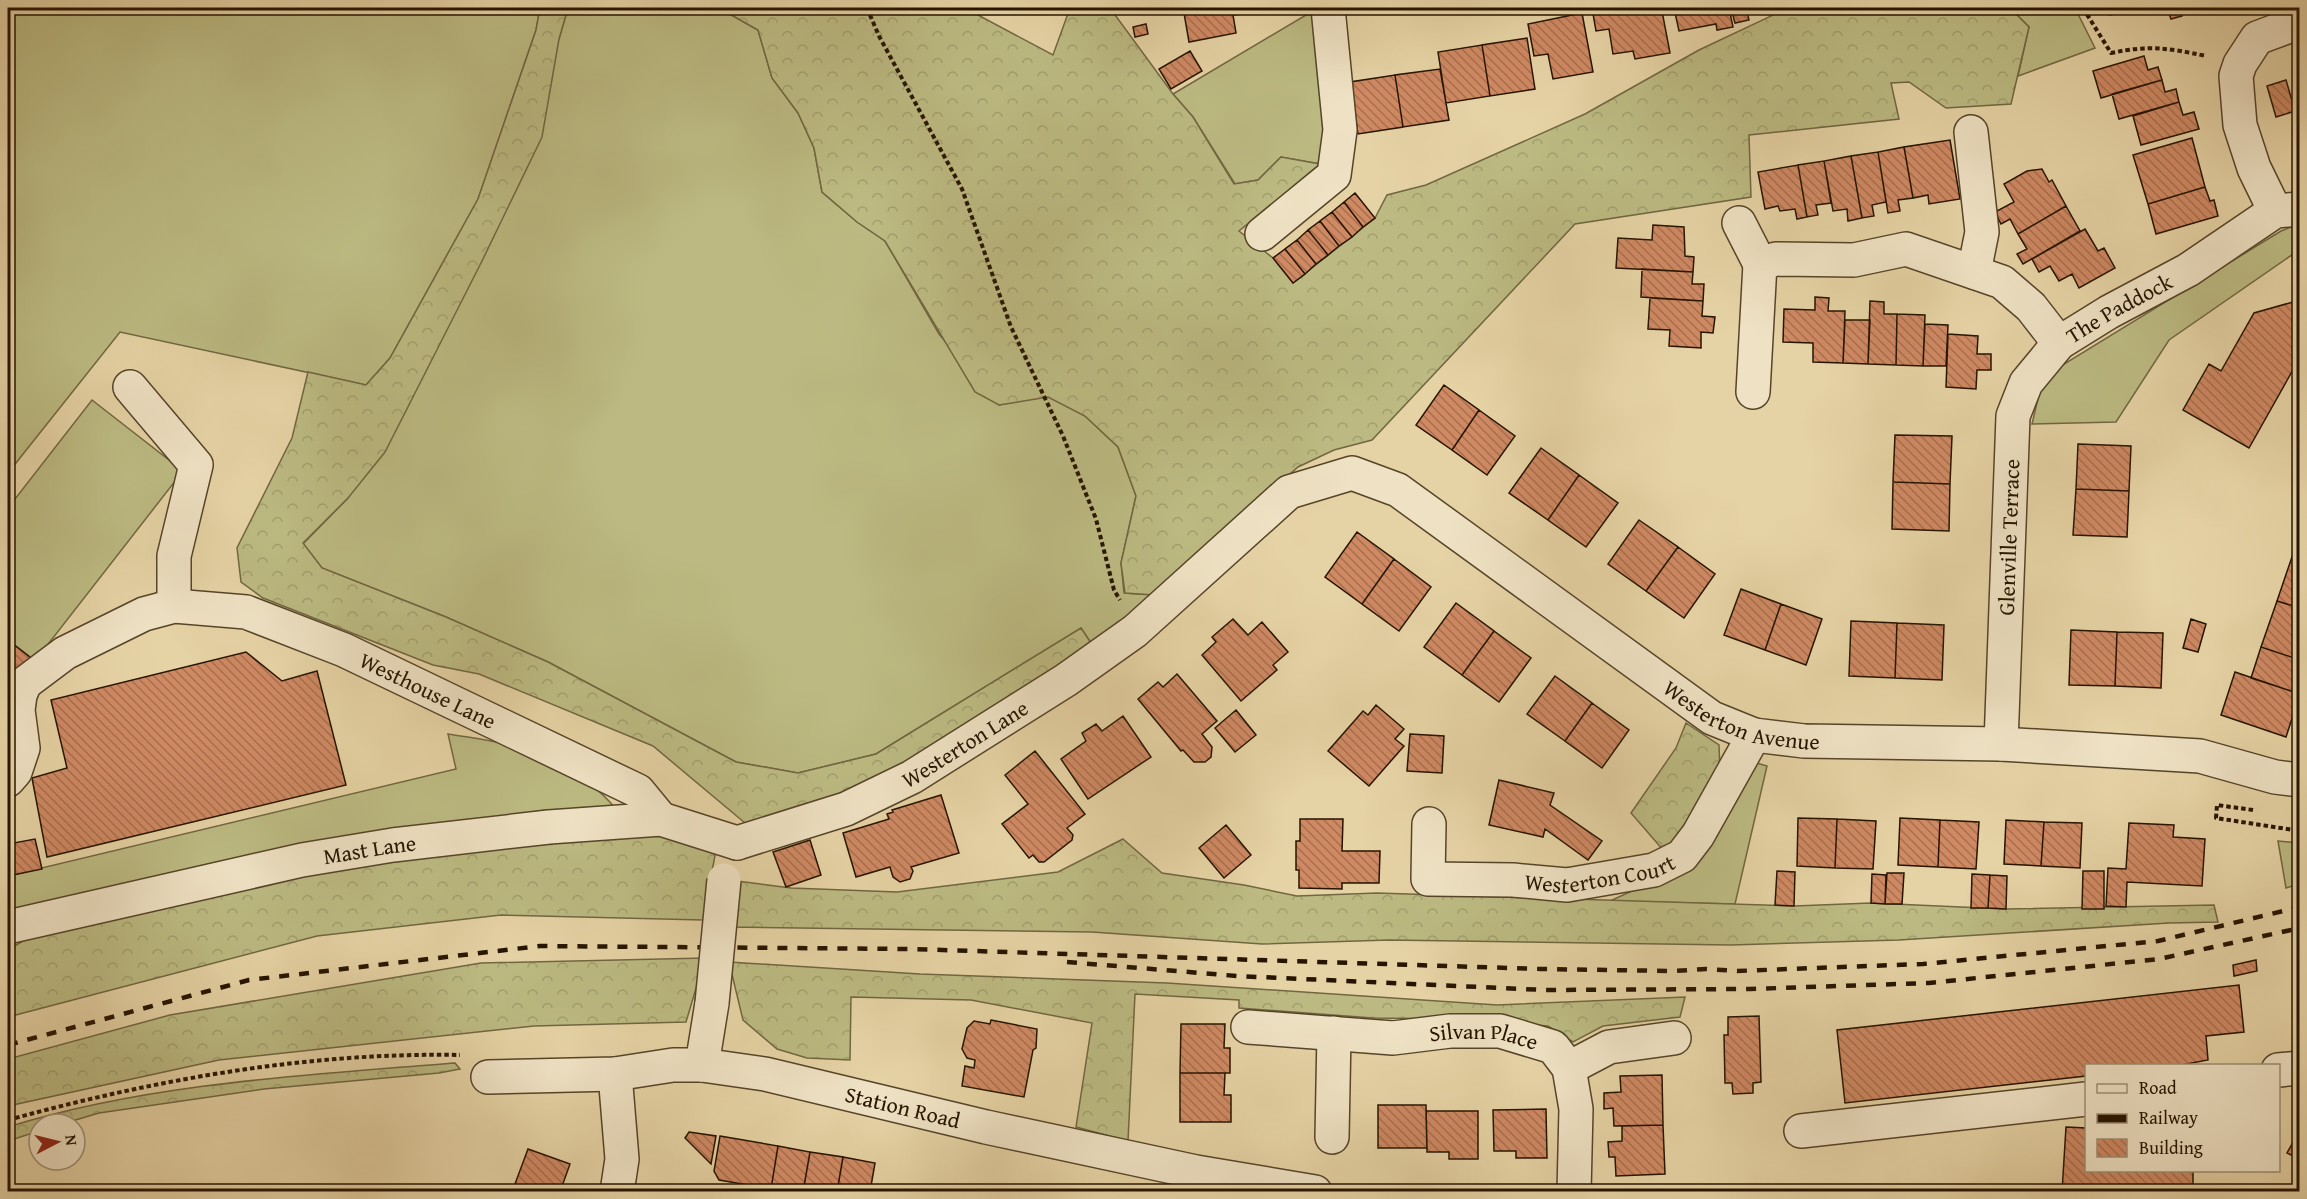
<svg xmlns="http://www.w3.org/2000/svg" width="2307" height="1199" viewBox="0 0 2307 1199" font-family="'Gentium Book Plus',serif">
	<style>
		.grass { fill: #bcba82; stroke: #716741; stroke-width: 1.5 }
		.forest { fill: url(#forest-crowns); stroke: #716741; stroke-width: 1.5 }
		.building { fill: url(#building-back-hatch); stroke: #261400; stroke-width: 1.5 }
		.lines { fill: none; stroke-linecap: round; stroke-linejoin: round }
		.minor-casing { stroke: #564429; stroke-width: 36 }
		.path { stroke: #261400; stroke-width: 4; stroke-dasharray: 4.5 3; stroke-linecap: butt }
		.minor { stroke: #efe2c4; stroke-width: 33 }
		.rail { stroke: #261400; stroke-width: 4.5; stroke-dasharray: 10 10; stroke-linecap: butt }
		.minor-bridge-casing { stroke: #564429; stroke-width: 36; stroke-linecap: butt }
		.minor-bridge { stroke: #efe2c4; stroke-width: 33 }
		.labels { text-anchor: middle; dominant-baseline: central; stroke-width: 4.5; stroke-linejoin: round; paint-order: stroke }
		.street-label { font-size: 22px; fill: #261400; stroke: #efe2c4 }
	</style>
	<defs>
		<pattern id="forest-crowns" width="20" height="18" patternUnits="userSpaceOnUse" patternTransform="scale(1.5)"><rect width="20" height="18" fill="#bcba82"/><path d="M2 6a3 3 0 1 1 6 0M12 15a3 3 0 1 1 6 0" fill="none" stroke="#a19f6e"/></pattern>
		<pattern id="building-back-hatch" width="6" height="6" patternUnits="userSpaceOnUse" patternTransform="scale(1.5)"><rect width="6" height="6" fill="#cf8963"/><path d="M-1 5l2 2M0 0l6 6M5-1l2 2" fill="none" stroke="#a86f4f"/></pattern>
	</defs>
	<rect width="100%" height="100%" fill="#e6d3a5"/>
	<filter id="stains"><feTurbulence type="fractalNoise" baseFrequency=".00333" numOctaves="4"/><feColorMatrix values="0 0 0 0 .2 0 0 0 0 .09 0 0 0 0 .02 0 0 0 .5 -.17"/></filter>
	<radialGradient id="worn" r=".72"><stop offset=".6" stop-color="#630" stop-opacity="0"/><stop offset="1" stop-color="#630" stop-opacity=".3"/></radialGradient>
	<path class="grass" d="M8,8h532l-4,22 -58,169 -88,159 -24,27 -246,-53 -112,141z
		M568,8h151l39,22 14,48 26,35 16,35 8,44 35,30 28,19 54,93 60,71 49,-9 37,20 33,31 18,49 -15,67 3,30 30,2 -61,51 -12,-18 -205,126 -78,19 -62,-11 -188,-100 -102,-45 -124,-49 -19,-24 45,-46 211,-459z
		M2010,8h65l20,40 -77,28 11,-49z
		M1315,14l10,119 -5,31 -39,-7 -23,23 -23,4 -42,-67 -20,-23 133,-79z
		M2299,224v26l-130,90 -53,82 -84,2 8,-34 16,-21 225,-138z
		M92,400l91,71 -148,190 -27,-21v-132z
		M448,734c23,4 48,6 69,14 36,12 74,30 98,60l-69,2 -145,22 -393,87v-43l448,-107z
		M1750,761l17,5 -32,138 -125,-3 55,-25z
		M2278,841l21,2v41l-13,4z"/>
	<path class="forest" d="M540,8h28l-9,31 -17,98 -60,124 -97,191 -37,46 -45,45 19,25 124,49 102,45 188,100 62,11 78,-19 205,-126 12,18 -220,137 -128,40 -92,-77 -174,-72 -46,-9 -170,-67 -22,-16 -4,-34 55,-110 16,-66 58,13 24,-27 88,-159 58,-169z
		M719,8h246l88,47 17,-47h40l63,86 20,23 41,67 24,-4 23,-23 39,7 -81,67 34,27 20,25 82,-65 12,-23 39,-10 159,-71 114,-64 89,-42h222l19,19 -18,77 -65,4 -37,-26 -18,1 8,36 -150,16 2,62 -176,27 -203,216 -38,10 -36,17 -144,128 -29,-2 -4,-30 15,-67 -18,-49 -33,-31 -37,-19 -49,8 -24,-13 -90,-151 -28,-19 -35,-30 -8,-44 -16,-35 -26,-35 -14,-48z
		M1686,723l33,22 1,27 -34,57 -23,21 -32,-37 45,-65z
		M656,833l60,17 -13,70 -202,-5 -184,21 -309,81v-67l23,-14 304,-69 162,-24z
		M1123,839l39,34 82,12 53,11 80,-3 417,13 77,-3 135,6 208,-4 4,17 -49,1 -270,17 -168,5 -342,-5 -127,4 -170,-12 -365,-5 11,-46 53,7 106,4 161,-20z
		M705,958l-19,64 -152,4 -315,34 -211,46v-47l162,-44 311,-52z
		M729,962l191,12 247,9 330,22 188,-8 -5,20 -77,9 -30,16 -25,-16 -99,-7 -76,-1 -134,-10v-8l-104,-6 -7,147 -52,-14 16,-104 -121,-23 -120,-3 -1,63 -43,-2 -30,-9 -34,-29z
		M455,1063l5,6 -21,4 -175,16 -165,24 -37,11h-23v7l-31,10v-14c141,-44 300,-52 447,-64z"/>
	<path class="building" d="M1183,8h29l-28,5z
		M1212,8h28l1,6 -8,1 3,18 -47,9 -5,-29z
		M1592,8h57v5l13,-2 8,42 -35,6 -2,-8 -20,3 -4,-25 -13,2z
		M1674,8h55l4,19 -16,3 -1,-6 -37,7z
		M1731,8h15l3,12 -14,3z
		M2108,8h13l1,3 -12,4z
		M2167,8h12l3,8 -11,3z
		M2211,8h24l-22,6z
		M1582,13l11,59 -40,7 -5,-25 -14,2 -6,-32z
		M1146,24l2,10 -13,3 -2,-10z
		M1527,38l8,51 -45,7 -8,-51z
		M1482,45l8,51 -44,7 -8,-51z
		M1190,51l12,20 -31,18 -12,-20z
		M2144,56l4,14 10,-3 4,13 -61,18 -8,-27z
		M1440,69l9,51 -46,7 -8,-52z
		M1395,75l8,52 -45,7 -8,-52z
		M2162,80l3,12 11,-3 3,13 -60,17 -7,-25z
		M2286,80l9,31 -19,6 -9,-31z
		M2179,102l4,13 11,-3 5,17 -58,16 -8,-29z
		M2192,138l13,49 -57,17 -15,-49z
		M1950,140l10,59 -31,5 -1,-9 -15,3 -9,-51z
		M1904,147l9,51 -15,2 2,11 -12,2 -10,-61z
		M1878,152l8,50 -14,3 2,11 -12,2 -11,-62z
		M1851,156l11,62 -14,3 -1,-12 -14,2 -9,-50z
		M1824,161l7,42 -15,2 2,10 -11,2 -9,-52z
		M1798,165l9,52 -10,2 -2,-10 -15,2 -2,-5 -13,3 -7,-37z
		M2042,169l7,13 3,-2 14,26 -48,28 -8,-15 -9,5 -6,-12 19,-10 -10,-18 23,-13z
		M2205,187l5,14 4,-1 4,16 -62,18 -8,-30z
		M1355,193l20,25 -12,9 -19,-25z
		M1344,202l19,25 -11,10 -20,-25z
		M2066,206l14,25 -57,33 -6,-10 10,-5 -9,-15z
		M1332,212l20,25 -13,9 -19,-25z
		M1320,221l19,25 -11,9 -20,-25z
		M1653,225l31,2 1,29 9,1 -1,15 -77,-4 2,-30 34,2z
		M2085,229l13,22 6,-3 11,20 -36,20 -7,-14 -13,7 -9,-15 -11,6 -7,-13z
		M1308,230l20,25 -12,9 -19,-24z
		M1297,240l19,24 -11,10 -20,-25z
		M1285,249l20,25 -12,9 -20,-25z
		M1642,269l51,3 -1,12h12l-1,17 -62,-4z
		M1815,297l14,1 -1,13h17l-2,52 -30,-1v-19l-30,-1 1,-33 31,1z
		M1650,298l53,3 -1,15 13,1 -2,16 -12,-1v16l-32,-2 1,-16 -22,-1z
		M2300,300v67l-6,1 -45,80 -66,-38 26,-46 12,7 33,-58z
		M1870,301l14,1v12h13l-1,51 -28,-1z
		M1897,314l28,1 -2,51 -27,-1z
		M1845,320h25l-2,44 -25,-1z
		M1925,324l23,1 -2,41h-23z
		M1948,334l30,2 -1,18h14v16h-14l-1,19 -30,-2z
		M1444,385l35,25 -27,40 -36,-25z
		M1479,410l36,26 -28,39 -35,-25z
		M1895,435l57,1 -2,48 -57,-2z
		M2078,444l53,2 -2,45 -53,-2z
		M1541,448l38,27 -31,45 -39,-27z
		M1579,475l39,28 -32,44 -38,-27z
		M1893,482l57,2 -1,47 -57,-2z
		M2076,489l53,2 -2,46 -54,-2z
		M1639,520l39,27 -32,44 -38,-27z
		M1357,532l37,27 -32,45 -37,-27z
		M1678,547l37,27 -31,44 -38,-27z
		M2294,551l6,1v56l-23,-7z
		M1394,559l37,28 -32,44 -37,-27z
		M1741,589l40,15 -16,46 -41,-15z
		M2277,601l23,7v52l-39,-13z
		M1456,603l38,28 -32,44 -38,-28z
		M1781,604l41,15 -16,46 -41,-15z
		M1233,619l15,16 14,-13 26,30 -15,13 4,5 -36,31 -39,-46 14,-13 -4,-5z
		M2191,619l15,5 -8,28 -15,-4z
		M1851,621l46,2 -2,55 -46,-2z
		M1897,623l47,2 -2,55 -47,-2z
		M2071,630l46,2 -2,54 -46,-1z
		M1494,631l37,27 -32,44 -37,-27z
		M2117,632l46,1 -2,55 -46,-2z
		M8,640l27,21 -27,35z
		M2261,647l39,13v34l-49,-16z
		M246,652l36,29 35,-10 29,114 -299,72 -15,-79 35,-10 -16,-68z
		M2235,672l65,22 -14,43 -65,-22z
		M1177,674l40,47 -15,13 10,13 -1,10 -6,5h-11l-11,-12 -2,1 -43,-52 20,-17 5,5z
		M1555,676l37,27 -27,38 -38,-27z
		M1592,703l37,27 -27,38 -37,-27z
		M1376,705l28,24 -9,10 9,7 -35,40 -41,-35 35,-40 5,4z
		M1236,710l20,25 -21,17 -20,-24z
		M1123,716l28,41 -63,42 -27,-40 25,-18 -4,-8 14,-9 6,7z
		M1410,734l34,2 -2,37 -35,-2z
		M1035,751l50,63 -18,14 6,7 -1,5 -28,22h-5l-6,-7 -4,3 -27,-34 26,-20 -23,-29z
		M1499,780l55,13 -4,12 52,36 -14,19 -43,-31 -2,8 -54,-12z
		M941,795l18,58 -48,14 2,4 -3,8 -10,3 -7,-5 -3,-10 -34,10 -13,-44 46,-14 -2,-5 6,-2 -1,-2z
		M1798,818l39,1 -2,49 -38,-2z
		M1900,818l40,2 -2,47 -40,-2z
		M1300,819h43l-1,32h38l-1,32h-37v6l-43,-1v-18h-3v-29h4z
		M1837,819l39,2 -3,48 -38,-1z
		M1940,820l39,2 -3,47 -38,-2z
		M2006,820l38,2 -3,44 -37,-2z
		M2044,822l38,1 -2,45 -39,-2z
		M2129,823l45,2 -1,12 32,2 -3,47 -75,-4 -1,25 -20,-1 2,-38 18,1z
		M1226,825l25,30 -27,23 -25,-30z
		M35,839l7,30 -34,7v-32z
		M810,840l11,35 -35,12 -13,-35z
		M1777,871l18,1 -1,34 -19,-1z
		M2083,871h21v38h-22z
		M1887,873h17l-2,31h-17z
		M1872,874l14,1 -1,29 -14,-1z
		M1972,874l18,1 -2,33h-17z
		M1990,875l17,1 -1,33 -18,-1z
		M2256,960l1,11 -23,5 -1,-11z
		M2239,985l5,47 -38,4 2,24 -32,6h-90v10l-241,27 -8,-73z
		M1759,1016l2,66 -8,1v10l-20,1 -1,-11h-7l-1,-48h4v-18z
		M991,1020l46,9 -1,19 -3,2 -9,47 -62,-11 3,-20 9,2 1,-8 -8,-2 -5,-9 5,-21 7,-7 16,3z
		M1181,1024h44l-1,24h6v25h-50z
		M1180,1073h45l-1,22h7v27h-51z
		M1662,1075l1,50 -49,1 -1,-18 -9,1v-16l17,-1 -1,-16z
		M1378,1105h48l1,43h-49z
		M1546,1109l1,49h-31v-7h-22l-1,-41z
		M1426,1111h52v48h-29v-7h-22z
		M1663,1125l2,49 -49,2 -1,-19h-6l-1,-15 14,-1v-15z
		M2066,1127l20,1v42h107v22h-131z
		M689,1132l27,4 -5,28 -26,-26z
		M2297,1135l3,1v11l-5,10 -8,-4z
		M720,1136l58,10 -7,43 -52,-9 -5,-9z
		M778,1146l32,6 -7,40 -32,-3z
		M528,1149l42,15 -10,28h-48z
		M810,1152l33,5 -6,35h-34z
		M843,1157l32,6 -5,29h-33z"/>
	<g class="lines">
		<defs>
			<g id="minor">
				<path d="M1971,132l11,100 -8,40"/>
				<path d="M2275,211l-21,-43 -14,-43 -4,-49 4,-12 17,-26 43,-16"/>
				<path d="M1739,223l21,41"/>
				<path d="M1262,234l72,-59 6,-45 -12,-122"/>
				<path d="M130,387l66,78 -22,91v50"/>
				<path id="s1" d="M1753,392l7,-128 16,-5 78,1 52,-11 96,33 29,25 28,36 50,-31 79,-42 87,-59 25,-2"/>
				<path id="s2" d="M2001,744l12,-328 13,-33 33,-40"/>
				<path id="s3" d="M8,780l7,-8 8,-24 -5,-38 2,-15 5,-12 40,-30 79,-39 30,-8 72,6 98,38 294,141 23,28"/>
				<path id="s4" d="M1429,824l-1,55 85,1 54,5 87,-15 28,-14 16,-21 56,-100"/>
				<path id="s5" d="M737,843l109,-34 66,-32 154,-97 69,-49 154,-139 63,-19 46,17 314,228 42,17 50,6 197,3 199,12 75,21 25,3"/>
				<path id="s6" d="M8,927l294,-67 91,-15 156,-18 112,-8 76,24"/>
				<path id="s7" d="M1248,1027l145,11 57,-7h50l53,16 16,21 7,41 -2,83"/>
				<path d="M702,1065l10,-62"/>
				<path d="M1569,1068l40,-21 65,-9"/>
				<path d="M2278,1070l22,-2"/>
				<path d="M615,1074l7,85 -5,33"/>
				<path id="s8" d="M488,1077l127,-3 58,-9h29l63,9 221,53 210,45 119,20"/>
				<path d="M1801,1131l285,-32"/>
				<path d="M1332,1137l2,-104"/>
			</g>
		</defs>
		<use href="#minor" class="minor-casing"/>
		<path class="path" d="M867,8l12,28 83,153 49,138 52,109 33,83 18,71 6,10
			M2083,8l28,45c38,-8 57,-5 95,3
			M2253,810l-36,-5 -1,13 84,13
			M8,1120c146,-40 299,-68 452,-65"/>
		<use href="#minor" class="minor"/>
		<path class="rail" d="M1067,962l170,14 308,14 205,-1 179,-6 230,-24 141,-31
			M8,1045l241,-65 291,-34 371,3 630,20 133,2 32,-2 31,2 186,-7 235,-23 142,-34"/>
		<defs>
			<path id="minor-bridge" d="M712,1003l12,-123"/>
		</defs>
		<use href="#minor-bridge" class="minor-bridge-casing"/>
		<use href="#minor-bridge" class="minor-bridge"/>
	</g>
	<g class="labels">
		<g class="street-label">
			<text stroke="none"><textPath href="#s1" startOffset="531">The Paddock</textPath></text>
			<text stroke="none"><textPath href="#s2" startOffset="207">Glenville Terrace</textPath></text>
			<text stroke="none"><textPath href="#s3" startOffset="542">Westhouse Lane</textPath></text>
			<text stroke="none"><textPath href="#s5" startOffset="1192">Westerton Avenue</textPath></text>
			<text stroke="none"><textPath href="#s5" startOffset="250">Westerton Lane</textPath></text>
			<text stroke="none"><textPath href="#s6" startOffset="370">Mast Lane</textPath></text>
			<text stroke="none"><textPath href="#s4" startOffset="228">Westerton Court</textPath></text>
			<text stroke="none"><textPath href="#s7" startOffset="237">Silvan Place</textPath></text>
			<text stroke="none"><textPath href="#s8" startOffset="420">Station Road</textPath></text>
		</g>
	</g>
	<rect width="2307" height="1199" fill="none" stroke="#e6d3a5" stroke-width="30"/>
	<rect x="9" y="9" width="2289" height="1181" fill="none" stroke="#261400" stroke-width="3"/>
	<rect x="15" y="15" width="2277" height="1169" fill="none" stroke="#261400" stroke-width="1.5"/>
	<rect x="2085" y="1064" width="195" height="108" fill="#efe2c4" stroke="#9f9076" stroke-width="1.5"/>
	<rect x="2097" y="1084" width="30" height="9" fill="#efe2c4" stroke="#9f9076" stroke-width="1.5"/>
	<text x="2139" y="1094" font-size="18" fill="#261400">Road</text>
	<rect x="2097" y="1114" width="30" height="9" fill="#261400" stroke="#9f9076" stroke-width="1.5"/>
	<text x="2139" y="1124" font-size="18" fill="#261400">Railway</text>
	<rect x="2097" y="1139" width="30" height="18" fill="url(#building-back-hatch)" stroke="#9f9076" stroke-width="1.5"/>
	<text x="2139" y="1154" font-size="18" fill="#261400">Building</text>
	<g transform="translate(57 1142) rotate(83)"><circle r="28" fill="#efe2c4" stroke="#9f9076" stroke-width="1.5"/>
	<path d="M0-4.5L10 22L0 15L-10 22Z" fill="#8f2418"/>
	<text y="-9" font-size="16" font-weight="bold" text-anchor="middle" fill="#261400">N</text>
	</g>
	<rect width="100%" height="100%" filter="url(#stains)"/>
	<rect width="100%" height="100%" fill="url(#worn)"/>
</svg>
